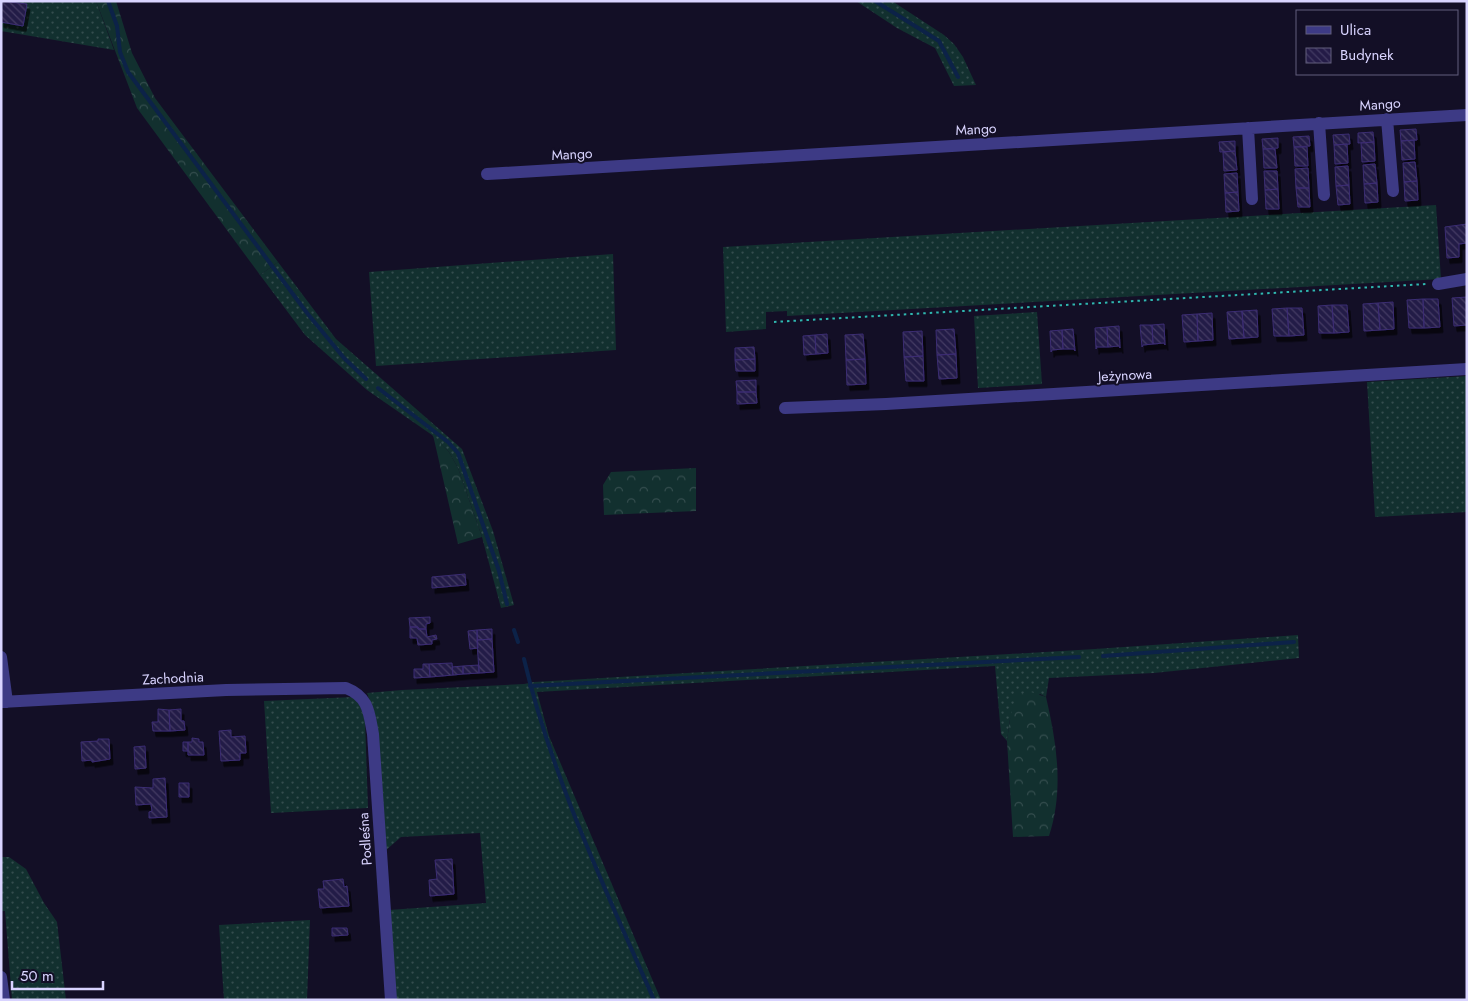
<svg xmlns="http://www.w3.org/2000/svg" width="1468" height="1001" viewBox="0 0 1468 1001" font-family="Jost,sans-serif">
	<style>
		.grass { fill: url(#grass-dots) }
		.forest { fill: url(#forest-crowns) }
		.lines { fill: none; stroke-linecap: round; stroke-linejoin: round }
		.stream { stroke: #0c2248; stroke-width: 4 }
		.building { fill: url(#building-back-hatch); stroke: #3b2d73; filter: url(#shadow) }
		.path { stroke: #2fb8b0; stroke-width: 2; stroke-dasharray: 2.5 4; stroke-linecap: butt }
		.minor { stroke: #3d3a85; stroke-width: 12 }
		.labels { text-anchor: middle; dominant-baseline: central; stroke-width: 4; stroke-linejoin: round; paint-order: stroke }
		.street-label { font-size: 14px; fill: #d9d4ff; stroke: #130f26 }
	</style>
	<defs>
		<pattern id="grass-dots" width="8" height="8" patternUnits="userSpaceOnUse" patternTransform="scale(1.25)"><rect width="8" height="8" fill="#12302f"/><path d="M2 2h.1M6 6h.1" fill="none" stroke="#344d4e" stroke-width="1.8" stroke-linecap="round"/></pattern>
		<pattern id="forest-crowns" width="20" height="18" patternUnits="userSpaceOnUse" patternTransform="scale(1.25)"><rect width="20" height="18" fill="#12302f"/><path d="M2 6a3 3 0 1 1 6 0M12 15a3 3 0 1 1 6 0" fill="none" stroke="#344d4e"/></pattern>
		<pattern id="building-back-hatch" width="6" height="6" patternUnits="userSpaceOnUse" patternTransform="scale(1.25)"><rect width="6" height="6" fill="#241b47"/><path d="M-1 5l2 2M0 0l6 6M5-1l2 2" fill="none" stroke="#433b63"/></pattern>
		<filter id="shadow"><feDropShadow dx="3" dy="5.5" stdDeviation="0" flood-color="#0009"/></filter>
	</defs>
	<rect width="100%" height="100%" fill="#130f26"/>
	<path class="grass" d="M1,1h95l18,49 -113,-19z
		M856,1h36l52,34 10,9 9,13 13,28 -22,1 -19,-38 -38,-20z
		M1436,205l5,74 -654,37v-5l-21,1v17l-40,3 -3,-85z
		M613,254l3,96 -240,16 -7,-94z
		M278,262l58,77 126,110 31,82 21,74 -13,3 -19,-71 -24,-69 -9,-16 -17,-17 -65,-45 -62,-55 -45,-60z
		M1037,312l5,72 -64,4 -4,-72z
		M1467,376v136l-92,5 -8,-135z
		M1298,635l1,23 -145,15 -105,5 -3,19 -6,-3 -30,25 -3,22 -6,-7 -6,-68 -458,26 12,44 112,264h-265l-7,-90 97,-7 -6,-70 -79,4 -16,14 -10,-137 -8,-21 35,-3 122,-6 10,-2 561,-33z
		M354,697l6,7 5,16 3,88 -97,5 -7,-112z
		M1,857h8l17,12 18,34 13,19 9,78h-54l-7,-89h-4z
		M310,920l-3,80h-83l-5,-75z"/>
	<path class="forest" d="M96,1h20l16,52 23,45 123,164 -18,13 -123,-167z
		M433,435l16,17 9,16 24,69 -24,7z
		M696,468v43l-92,4 -1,-30 8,-13z
		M1031,692l15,5c11,47 18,93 3,139l-36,1 -6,-96 3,-22 6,-24z"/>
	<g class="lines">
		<path class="stream" d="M108,1l9,25 3,26 8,20 179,241 37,45 22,21
			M875,1l64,40 19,36
			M378,388l70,54 10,11 41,118 8,33
			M514,630l4,12
			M1103,656l191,-14
			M524,659c28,119 81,229 130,341
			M530,686l549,-29"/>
	</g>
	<path class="building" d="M1,1l26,3 -4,22 -22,-4z
		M1416,129l1,11 -16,1 -1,-11z
		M1373,132l1,10 -16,1v-10z
		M1349,134l1,10 -16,1 -1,-10z
		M1309,136l1,10 -16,1 -1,-10z
		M1278,138v10l-15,1 -1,-10z
		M1414,140l1,19 -13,1 -1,-19z
		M1235,141v10l-15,1 -1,-10z
		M1374,142l1,19 -13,1 -1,-19z
		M1347,144l1,19 -13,1 -1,-19z
		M1294,147h13l1,19h-13z
		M1263,149h12l2,19h-13z
		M1235,151l2,19 -13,1 -1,-19z
		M1415,162l2,19 -13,1 -1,-19z
		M1375,164l2,19 -13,1 -1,-19z
		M1348,166l1,19 -13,1 -1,-19z
		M1308,168l1,20h-13l-1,-19z
		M1264,171h13l1,18 -13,1z
		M1237,173l1,19 -13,1 -1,-19z
		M1417,181l1,19 -13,1 -1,-19z
		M1377,183l1,19 -13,1 -1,-19z
		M1349,185l1,19 -12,1 -2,-19z
		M1296,188h13l1,19h-12z
		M1278,189l1,20h-13l-1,-19z
		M1238,192l1,19 -13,1 -1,-19z
		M1467,224v19l-8,1v13l-12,1 -2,-31z
		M1467,297v28l-13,1 -2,-28z
		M1423,299l1,29h-15l-2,-28z
		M1423,299h15l2,28 -16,1z
		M1393,302l1,27 -14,1 -2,-27z
		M1378,303l2,27 -16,1 -1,-27z
		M1332,305l2,28h-15l-1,-27z
		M1332,305h15l2,27 -15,1z
		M1287,308h15l2,27 -15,1z
		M1287,308l2,28h-15l-2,-27z
		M1257,310l1,27 -14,1 -2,-27z
		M1242,311l2,27 -15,1 -2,-27z
		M1212,313l1,27 -15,1 -1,-27z
		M1197,314l1,27 -14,1 -2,-27z
		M1164,324l1,21 -1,-2 -11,1 -1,-19z
		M1140,325h12l1,19 -10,1 -1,2z
		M1119,326l1,22 -1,-2 -11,1 -1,-20z
		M1107,327l1,20h-11l-1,2 -1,-21z
		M954,329l2,25 -19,1 -1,-25z
		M1073,329l2,22 -1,-2h-11l-1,-19z
		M1062,330l1,19 -11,1 -1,2 -1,-21z
		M922,331l1,25 -19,1 -1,-25z
		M827,334l1,19 -12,1 -1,-19z
		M863,334l2,25 -19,1 -1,-25z
		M815,335l1,19 -12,1 -1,-19z
		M754,347l1,12 -20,1v-12z
		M956,354l1,24 -18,1 -2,-24z
		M923,356l1,25h-18l-2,-24z
		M755,359v12h-19l-1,-11z
		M865,359l1,25 -19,1 -1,-25z
		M756,380v12h-19l-1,-11z
		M737,392h19l1,11 -20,1z
		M465,574l1,11 -34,3v-11z
		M430,617v6l-4,1v5h-8v-2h-8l-1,-9z
		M410,627h8v2h8l1,8 9,-2 1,4 -5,1v4l-14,1 -1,-7h-7z
		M492,629v10l-15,1v-10z
		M477,630l1,18 -8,1 -2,-18z
		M492,639l2,33 -15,1 -2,-33z
		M452,663l1,12 -23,2 -1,-13z
		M423,664h6l1,13 -16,1v-9h9z
		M479,665v8l-16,1v-8z
		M463,666v8l-10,1 -1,-8z
		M158,709l11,1 1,21h-17l-1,-9h6z
		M181,709v12h3l1,9 -15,1 -1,-21z
		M231,730v7l14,-1 1,17h-6v7l-19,1 -2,-30z
		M192,738l7,1v3h4l1,13h-16v-13h4z
		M98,739h11l1,20 -18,3v-2l-10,1 -1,-19 17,-1z
		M183,742h5v9h-5z
		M145,746l1,22 -11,1 -1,-22z
		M165,778l2,39 -18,1v-6l3,-1 -1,-7 -15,1 -1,-18 18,1v-9z
		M179,783h10v14h-10z
		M452,859l2,35 -24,2 -1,-16 8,-1 -2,-19z
		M343,879l1,8 3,-1 2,20 -29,2 -2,-19h6l-1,-8z
		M332,928h15l1,7 -16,1z"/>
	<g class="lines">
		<path class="path" d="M774,322l652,-38"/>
		<path class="minor" d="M1387,119l6,72
			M1319,123l5,72
			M1248,128l4,71
			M487,174l980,-59
			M1438,284l29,-5
			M785,408l101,-4 581,-35
			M1,657l6,45
			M1,702l225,-12 120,-2c23,9 23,25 27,46l18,266
			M1,977l3,23"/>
	</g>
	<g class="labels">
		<g class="street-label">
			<text transform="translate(1380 104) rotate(-4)">Mango</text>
			<text transform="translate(976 129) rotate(-3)">Mango</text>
			<text transform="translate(572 154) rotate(-3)">Mango</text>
			<text transform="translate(1125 375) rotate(-3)">Jeżynowa</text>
			<text transform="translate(173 678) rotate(-3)">Zachodnia</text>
			<text transform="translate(365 839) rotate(-94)">Podleśna</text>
		</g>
	</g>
	<rect width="1468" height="1001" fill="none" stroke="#d9d4ff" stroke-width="5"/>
	<rect x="1296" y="10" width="162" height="65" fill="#130f26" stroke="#625e7d"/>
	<rect x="1306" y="26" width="25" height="8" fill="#3d3a85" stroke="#625e7d"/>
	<text x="1340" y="35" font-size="15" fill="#d9d4ff">Ulica</text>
	<rect x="1306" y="48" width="25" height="15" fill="url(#building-back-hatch)" stroke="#625e7d"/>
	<text x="1340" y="60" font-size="15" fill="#d9d4ff">Budynek</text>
	<path d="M12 981v8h91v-8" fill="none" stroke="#d9d4ff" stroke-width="2.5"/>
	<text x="20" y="981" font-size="15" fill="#d9d4ff" stroke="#130f26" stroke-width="4" paint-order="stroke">50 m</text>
</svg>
